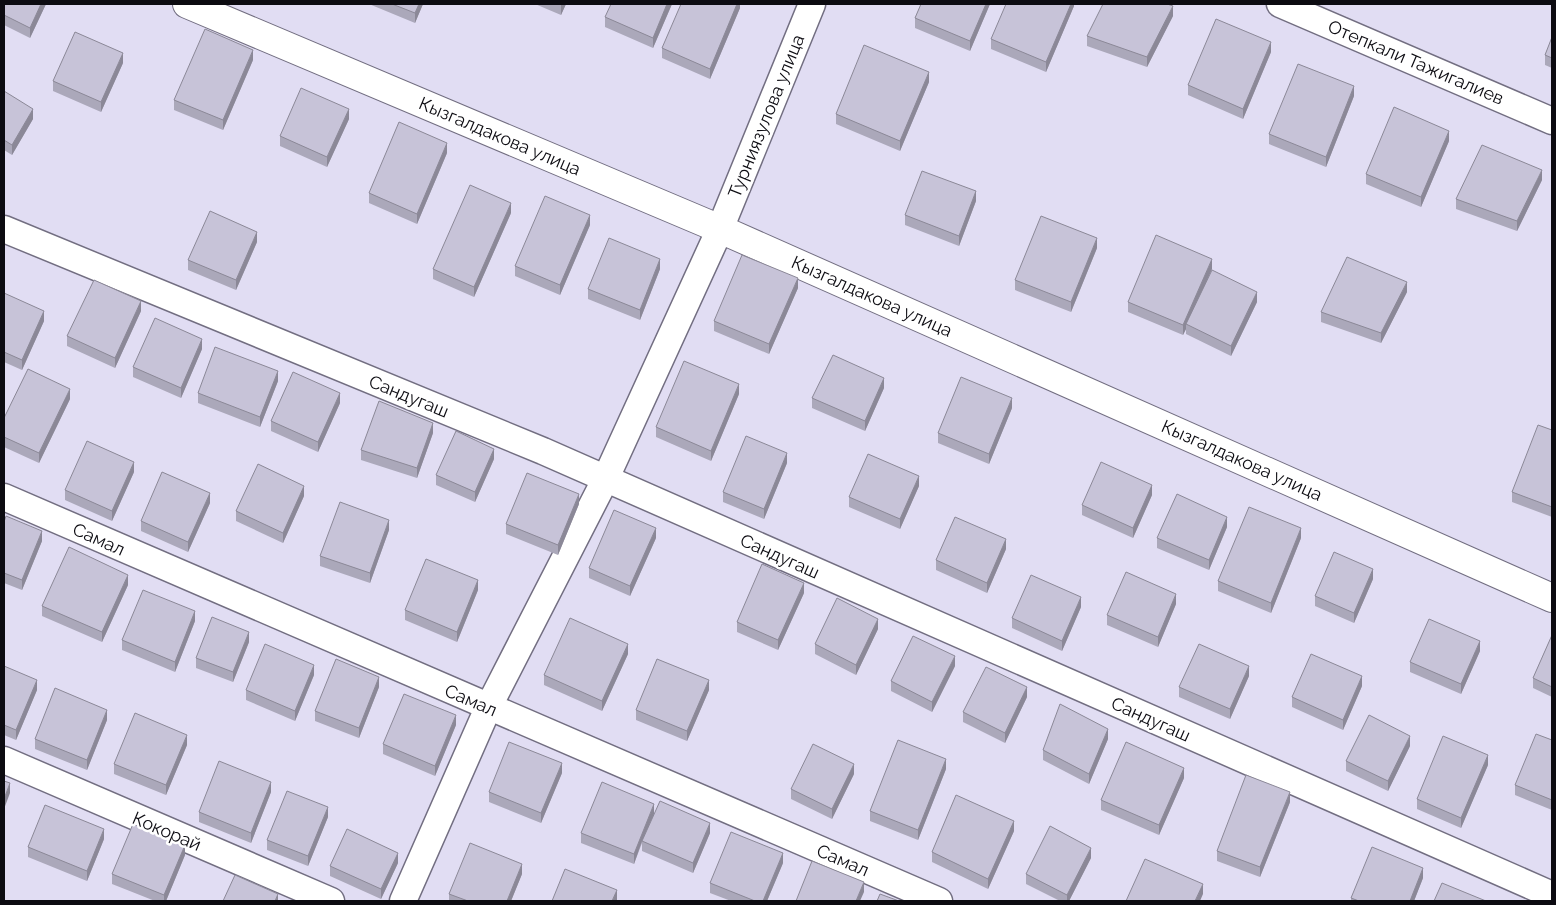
<svg xmlns="http://www.w3.org/2000/svg" width="1556" height="905" viewBox="0 0 1556 905" font-family="Raleway,sans-serif">
	<style>
		.lines { fill: none; stroke-linecap: round; stroke-linejoin: round }
		.street-casing { stroke: #726e81; stroke-width: 29 }
		.secondary-casing { stroke: #726e81; stroke-width: 30 }
		.street { stroke: #fff; stroke-width: 26 }
		.secondary { stroke: #fff; stroke-width: 28 }
		.wall { fill: #aba8ba }
		.shaded-wall { fill: #8b8897 }
		.building { fill: #c7c3d8; stroke: #8b8897 }
		.labels { text-anchor: middle; dominant-baseline: central; stroke-width: 5; stroke-linejoin: round; paint-order: stroke }
		.street-label { font-size: 18px; fill: #0c0b11; stroke: #fff }
	</style>
	<rect width="100%" height="100%" fill="#e1ddf3"/>
	<g class="lines">
		<defs>
			<path id="street" d="M1280,4l272,117
				M4,229l539,222 1009,444
				M4,497l935,404
				M4,760l327,141
				M403,901l85,-193 117,-228 115,-251 92,-225"/>
			<path id="secondary" d="M187,4l533,225 832,369"/>
		</defs>
		<use href="#street" class="street-casing"/>
		<use href="#secondary" class="secondary-casing"/>
		<use href="#street" class="street"/>
		<use href="#secondary" class="secondary"/>
	</g>
	<path class="wall" d="M4,4h42l-16,34 -26,-13z
		M369,4h54l-8,19z
		M535,4h31l-5,11z
		M672,4l-19,44 -48,-21v-10z
		M740,4v4l-30,71 -48,-21v-10z
		M921,4h69l-20,47 -55,-23v-10z
		M1074,4v2l-28,66 -55,-23v-10z
		M1173,16l-26,51 -60,-21v-10z
		M1552,37v31l-7,-3v-10z
		M1271,52l-28,67 -55,-24v-10z
		M253,60l-30,70 -49,-20v-10z
		M123,63l-22,49 -48,-21v-10z
		M929,82l-29,69 -64,-27v-10z
		M4,91l29,28 -21,36 -8,-5z
		M1354,96l-28,71 -57,-23v-10z
		M349,119l-22,48 -47,-21v-10z
		M1449,141l-28,66 -55,-23v-10z
		M447,153l-30,71 -48,-21v-10z
		M1542,180l-25,51 -61,-22v-10z
		M976,201l-17,45 -54,-21v-10z
		M511,213l-37,84 -41,-18v-10z
		M590,225l-30,70 -45,-19v-10z
		M257,242l-21,48 -48,-20v-10z
		M1097,248l-26,64 -56,-22v-10z
		M660,269l-20,51 -52,-21v-10z
		M1212,269l-7,14 52,19 -26,54 -45,-22v-5l-3,6 -55,-23v-10z
		M798,288l-29,66 -55,-23v-10z
		M1407,292l-26,51 -60,-21v-10z
		M4,293l40,28 -22,49 -18,-8z
		M141,311l-26,57 -48,-22v-10z
		M202,349l-21,49 -48,-21v-10z
		M278,381l-18,46 -62,-24v-10z
		M884,388l-19,43 -53,-23v-10z
		M739,394l-28,67 -55,-24v-10z
		M70,399l-31,64 -35,-16v-29z
		M340,403l-22,49 -47,-21v-10z
		M1012,408l-23,56 -51,-21v-10z
		M1552,430v87l-40,-15v-10z
		M433,433l-16,45 -56,-18v-10z
		M494,459l-19,43 -39,-17v-10z
		M787,463l-23,56 -41,-17v-10z
		M134,472l-22,49 -47,-21v-10z
		M919,486l-19,43 -51,-22v-10z
		M1152,495l-19,43 -51,-23v-10z
		M304,496l-21,47 -47,-22v-10z
		M210,503l-22,49 -47,-21v-10z
		M579,504l-21,51 -52,-21v-10z
		M4,522l38,19 -20,49 -18,-7z
		M1227,527l-18,43 -52,-22v-10z
		M389,530l-19,53 -50,-17v-10z
		M656,538l-26,58 -41,-18v-10z
		M1301,538l-30,75 -53,-22v-10z
		M1006,549l-19,44 -51,-23v-10z
		M1373,579l-19,44 -39,-17v-10z
		M128,585l-26,57 -60,-26v-10z
		M478,590l-21,52 -52,-22v-10z
		M804,593l-26,57 -41,-18v-10z
		M1176,604l-18,43 -51,-22v-10z
		M1081,607l-19,44 -50,-23v-10z
		M195,621l-20,51 -53,-22v-10z
		M878,629l-22,46 -41,-21v-10z
		M1552,635v62l-19,-9v-10z
		M249,642l-16,40 -37,-14v-10z
		M1480,651l-19,43 -51,-22v-10z
		M628,654l-26,57 -58,-26v-10z
		M4,666l33,24 -21,50 -12,-5z
		M955,666l-23,46 -41,-21v-10z
		M314,675l-19,46 -49,-21v-10z
		M1249,676l-19,43 -51,-22v-10z
		M1362,686l-19,44 -51,-23v-10z
		M379,687l-20,51 -44,-17v-10z
		M709,690l-22,51 -51,-21v-10z
		M1027,697l-22,46 -42,-21v-10z
		M107,720l-20,50 -52,-21v-10z
		M456,725l-21,51 -52,-22v-10z
		M1108,739l-19,45 -46,-24v-10z
		M1552,740v70l-37,-15v-10z
		M187,745l-21,50 -52,-21v-10z
		M1410,746l-22,45 -42,-20v-10z
		M1488,765l-27,63 -44,-19v-10z
		M946,769l-28,71 -48,-19v-10z
		M562,773l-21,50 -52,-21v-10z
		M854,774l-22,45 -41,-20v-10z
		M1184,778l-25,57 -58,-25v-10z
		M271,792l-20,51 -52,-21v-10z
		M1290,802l-30,75 -43,-16v-10z
		M654,813l56,20 -17,40 -51,-22v-8l-8,21 -53,-21v-10z
		M328,817l-20,49 -41,-16v-10z
		M1014,831l-26,58 -56,-27v-10z
		M104,839l-17,42 -59,-24v-10z
		M185,855l-19,46h-11l-43,-17v-10z
		M1091,858l-22,43h-9l-34,-17v-10z
		M398,863l-17,36 -51,-23v-10z
		M783,863l-16,38h-36l-21,-8v-10z
		M522,874l-11,27h-62v-7z
		M1423,878l-9,23h-63v-3z"/>
	<path class="shaded-wall" d="M41,4h5l-16,34v-10z
		M419,4h4l-8,19v-10z
		M562,4h4l-5,11v-10z
		M667,4h5l-19,44v-10z
		M737,4h3v4l-30,71v-10z
		M986,4h4l-20,47v-10z
		M1071,4h3v2l-28,66v-10z
		M1173,6v10l-26,51v-10z
		M1271,42v10l-28,67v-10z
		M253,50v10l-30,70v-10z
		M123,53v10l-22,49v-10z
		M929,72v10l-29,69v-10z
		M1354,86v10l-28,71v-10z
		M33,109v10l-21,36v-10z
		M349,109v10l-22,48v-10z
		M1449,131v10l-28,66v-10z
		M447,143v10l-30,71v-10z
		M1542,170v10l-25,51v-10z
		M976,191v10l-17,45v-10z
		M511,203v10l-37,84v-10z
		M590,215v10l-30,70v-10z
		M257,232v10l-21,48v-10z
		M1097,238v10l-26,64v-10z
		M660,259v10l-20,51v-10z
		M1212,259v10l-24,56 -2,-1v5l-3,6v-10z
		M798,278v10l-29,66v-10z
		M1407,282v10l-26,51v-10z
		M1257,292v10l-26,54v-10z
		M141,301v10l-26,57v-10z
		M44,311v10l-22,49v-10z
		M202,339v10l-21,49v-10z
		M278,371v10l-18,46v-10z
		M884,378v10l-19,43v-10z
		M739,384v10l-28,67v-10z
		M70,389v10l-31,64v-10z
		M340,393v10l-22,49v-10z
		M1012,398v10l-23,56v-10z
		M433,423v10l-16,45v-10z
		M494,449v10l-19,43v-10z
		M787,453v10l-23,56v-10z
		M134,462v10l-22,49v-10z
		M919,476v10l-19,43v-10z
		M1152,485v10l-19,43v-10z
		M304,486v10l-21,47v-10z
		M210,493v10l-22,49v-10z
		M579,494v10l-21,51v-10z
		M1227,517v10l-18,43v-10z
		M389,520v10l-19,53v-10z
		M656,528v10l-26,58v-10z
		M1301,528v10l-30,75v-10z
		M42,531v10l-20,49v-10z
		M1006,539v10l-19,44v-10z
		M1373,569v10l-19,44v-10z
		M128,575v10l-26,57v-10z
		M478,580v10l-21,52v-10z
		M804,583v10l-26,57v-10z
		M1176,594v10l-18,43v-10z
		M1081,597v10l-19,44v-10z
		M195,611v10l-20,51v-10z
		M878,619v10l-22,46v-10z
		M249,632v10l-16,40v-10z
		M1480,641v10l-19,43v-10z
		M628,644v10l-26,57v-10z
		M955,656v10l-23,46v-10z
		M314,665v10l-19,46v-10z
		M1249,666v10l-19,43v-10z
		M1362,676v10l-19,44v-10z
		M379,677v10l-20,51v-10z
		M37,680v10l-21,50v-10z
		M709,680v10l-22,51v-10z
		M1027,687v10l-22,46v-10z
		M107,710v10l-20,50v-10z
		M456,715v10l-21,51v-10z
		M1108,729v10l-19,45v-10z
		M187,735v10l-21,50v-10z
		M1410,736v10l-22,45v-10z
		M1488,755v10l-27,63v-10z
		M946,759v10l-28,71v-10z
		M562,763v10l-21,50v-10z
		M854,764v10l-22,45v-10z
		M1184,768v10l-25,57v-10z
		M271,782v10l-20,51v-10z
		M10,783v10l-6,16v-10z
		M1290,792v10l-30,75v-10z
		M654,804v10l-12,27 -8,23v-10z
		M328,807v10l-20,49v-10z
		M1014,821v10l-26,58v-10z
		M710,823v10l-17,40v-10z
		M104,829v10l-17,42v-10z
		M185,845v10l-19,46h-2v-6z
		M1091,848v10l-22,43h-2v-6z
		M398,853v10l-17,36v-10z
		M783,853v10l-16,38h-4z
		M522,864v10l-11,27h-4z
		M1423,868v10l-9,23h-4z
		M864,882v10l-4,9h-4z
		M1203,884v10l-3,7h-5z
		M617,890v10l-1,1h-4z
		M278,894v7h-3z"/>
	<path class="building" d="M4,4h37l-11,24 -26,-13z
		M392,4h27l-4,9z
		M611,4h56l-14,34 -48,-21z
		M681,4h56l-27,65 -48,-21z
		M921,4h65l-16,37 -55,-23z
		M1006,4h65l-25,58 -55,-23z
		M1103,4h64l6,2 -26,51 -60,-21z
		M1216,19l55,23 -28,67 -55,-24z
		M205,29l48,21 -30,70 -49,-20z
		M75,32l48,21 -22,49 -48,-21z
		M1552,37v21l-7,-3z
		M864,45l65,27 -29,69 -64,-27z
		M1298,64l56,22 -28,71 -57,-23z
		M301,88l48,21 -22,48 -47,-21z
		M4,91l29,18 -21,36 -8,-5z
		M1394,107l55,24 -28,66 -55,-23z
		M399,122l48,21 -30,71 -48,-21z
		M1482,145l60,25 -25,51 -61,-22z
		M922,171l54,20 -17,45 -54,-21z
		M470,185l41,18 -37,84 -41,-18z
		M545,196l45,19 -30,70 -45,-19z
		M210,211l47,21 -21,48 -48,-20z
		M1041,216l56,22 -26,64 -56,-22z
		M1156,235l56,24 -29,66 -55,-23z
		M609,238l51,21 -20,51 -52,-21z
		M742,255l56,23 -29,66 -55,-23z
		M1347,257l60,25 -26,51 -60,-21z
		M1212,270l45,22 -26,54 -45,-22z
		M94,280l47,21 -26,57 -48,-22z
		M4,293l40,18 -22,49 -18,-8z
		M155,318l47,21 -21,49 -48,-21z
		M215,347l63,24 -18,46 -62,-24z
		M833,355l51,23 -19,43 -53,-23z
		M684,361l55,23 -28,67 -55,-24z
		M28,369l42,20 -31,64 -35,-16v-19z
		M293,372l47,21 -22,49 -47,-21z
		M961,377l51,21 -23,56 -51,-21z
		M379,401l54,22 -16,45 -56,-18z
		M1538,425l14,5v77l-40,-15z
		M456,431l38,18 -19,43 -39,-17z
		M746,436l41,17 -23,56 -41,-17z
		M87,441l47,21 -22,49 -47,-21z
		M868,454l51,22 -19,43 -51,-22z
		M1101,462l51,23 -19,43 -51,-23z
		M258,464l46,22 -21,47 -47,-22z
		M162,472l48,21 -22,49 -47,-21z
		M527,473l52,21 -21,51 -52,-21z
		M1177,494l50,23 -18,43 -52,-22z
		M340,502l49,18 -19,53 -50,-17z
		M1249,507l52,21 -30,75 -53,-22z
		M614,510l42,18 -26,58 -41,-18z
		M6,516l36,15 -20,49 -18,-7v-51z
		M955,517l51,22 -19,44 -51,-23z
		M69,547l59,28 -26,57 -60,-26z
		M1334,552l39,17 -19,44 -39,-17z
		M426,559l52,21 -21,52 -52,-22z
		M762,564l42,19 -26,57 -41,-18z
		M1126,572l50,22 -18,43 -51,-22z
		M1031,575l50,22 -19,44 -50,-23z
		M143,590l52,21 -20,51 -53,-22z
		M837,598l41,21 -22,46 -41,-21z
		M212,617l37,15 -16,40 -37,-14z
		M570,618l58,26 -26,57 -58,-26z
		M1429,619l51,22 -19,43 -51,-22z
		M1552,635v52l-19,-9z
		M913,636l42,20 -23,46 -41,-21z
		M265,644l49,21 -19,46 -49,-21z
		M1199,644l50,22 -19,43 -51,-22z
		M1311,654l51,22 -19,44 -51,-23z
		M336,659l43,18 -20,51 -44,-17z
		M657,659l52,21 -22,51 -51,-21z
		M4,666l33,14 -21,50 -12,-5z
		M986,667l41,20 -22,46 -42,-21z
		M55,688l52,22 -20,50 -52,-21z
		M404,694l52,21 -21,51 -52,-22z
		M1060,704l48,25 -19,45 -46,-24z
		M135,713l52,22 -21,50 -52,-21z
		M1369,715l41,21 -22,45 -42,-20z
		M1536,734l16,6v60l-37,-15z
		M1443,736l45,19 -27,63 -44,-19z
		M898,740l48,19 -28,71 -48,-19z
		M509,742l53,21 -21,50 -52,-21z
		M1126,742l58,26 -25,57 -58,-25z
		M813,744l41,20 -22,45 -41,-20z
		M219,761l52,21 -20,51 -52,-21z
		M1246,775l44,17 -30,75 -43,-16z
		M4,781l6,2 -6,16z
		M602,782l52,22 -20,50 -53,-21z
		M287,791l41,16 -20,49 -41,-16z
		M956,795l58,26 -26,58 -56,-27z
		M660,801l50,22 -17,40 -51,-22z
		M45,805l59,24 -17,42 -59,-24z
		M133,824l52,21 -21,50 -52,-21z
		M1050,826l41,22 -24,47 -41,-21z
		M347,829l51,24 -17,36 -51,-23z
		M731,832l52,21 -20,48h-8l-45,-18z
		M470,843l52,21 -15,37h-39l-19,-7z
		M1372,847l51,21 -13,33h-51l-8,-3z
		M1145,859l58,25 -8,17h-69z
		M812,861l52,21 -8,19h-60z
		M565,869l52,21 -5,11h-60z
		M235,875l43,19 -3,7h-52z
		M1442,883l44,18h-52z
		M880,894l19,7h-22z"/>
	<g class="labels">
		<g class="street-label">
			<text transform="translate(1416 62) rotate(23)">Отепкали Тажигалиев</text>
			<text transform="translate(766 116) rotate(-68)">Турниязулова улица</text>
			<text transform="translate(500 136) rotate(23)">Кызгалдакова улица</text>
			<text transform="translate(872 296) rotate(24)">Кызгалдакова улица</text>
			<text transform="translate(409 396) rotate(22)">Сандугаш</text>
			<text transform="translate(1242 460) rotate(24)">Кызгалдакова улица</text>
			<text transform="translate(99 539) rotate(24)">Самал</text>
			<text transform="translate(780 556) rotate(24)">Сандугаш</text>
			<text transform="translate(471 700) rotate(23)">Самал</text>
			<text transform="translate(1151 719) rotate(24)">Сандугаш</text>
			<text transform="translate(167 831) rotate(23)">Кокорай</text>
			<text transform="translate(843 860) rotate(23)">Самал</text>
		</g>
	</g>
	<rect width="1556" height="905" fill="none" stroke="#0c0b11" stroke-width="10"/>
</svg>
